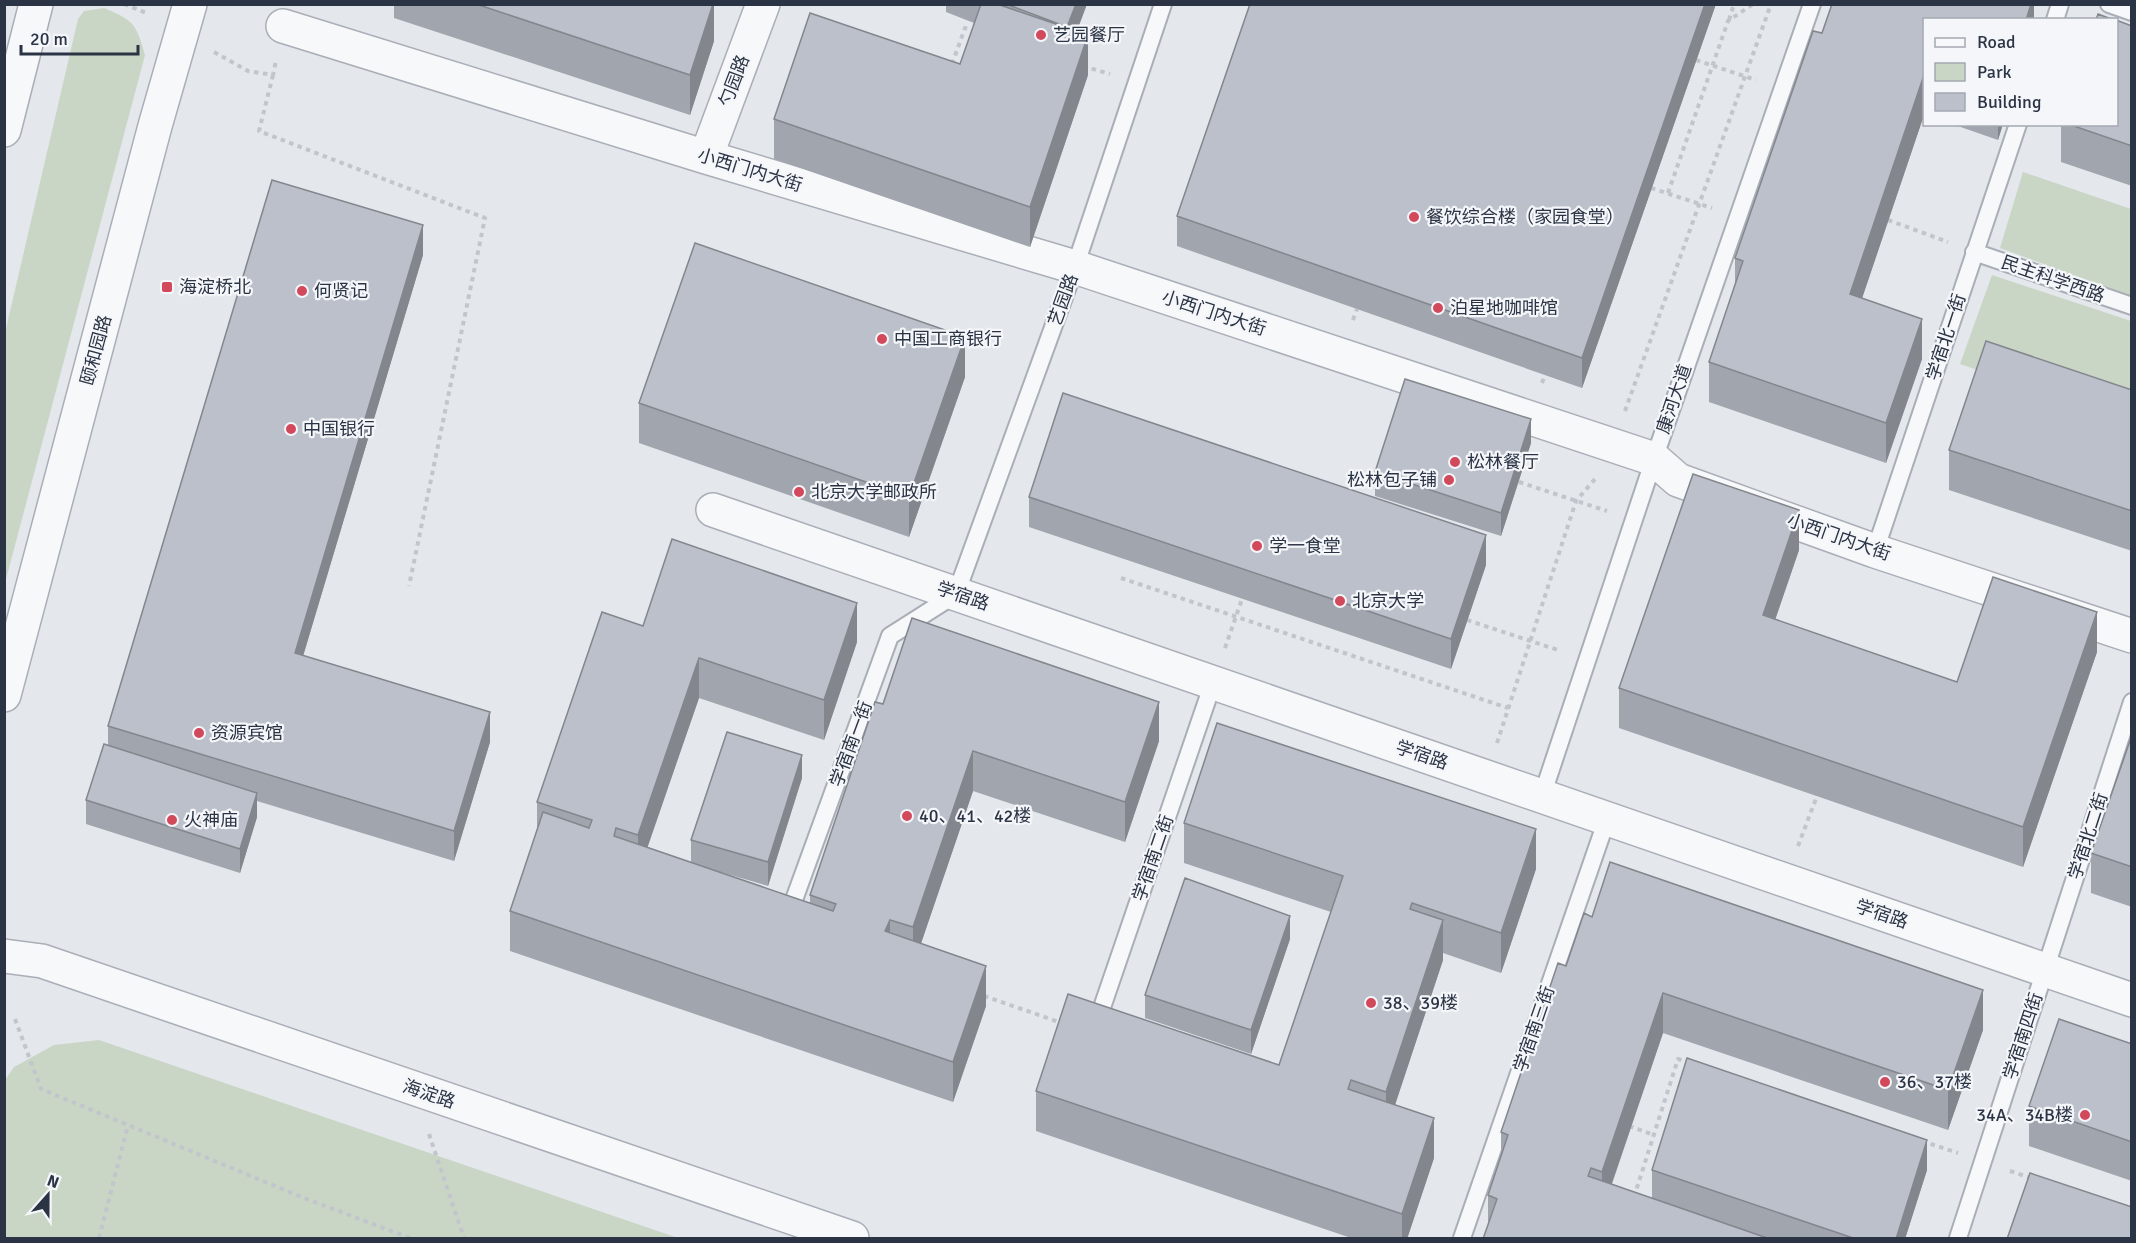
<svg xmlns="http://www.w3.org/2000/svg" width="2136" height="1243" viewBox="0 0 2136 1243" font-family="Signika,'Noto Sans SC',sans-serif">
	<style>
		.green { fill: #c9d6c5 }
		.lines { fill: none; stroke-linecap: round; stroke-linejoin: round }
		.service-casing { stroke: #a9aeb7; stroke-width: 20 }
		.minor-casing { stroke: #a9aeb7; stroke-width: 36 }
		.tertiary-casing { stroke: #a9aeb7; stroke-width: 36 }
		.path { stroke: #c2c5cb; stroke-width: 4; stroke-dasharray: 4.5 4.5; stroke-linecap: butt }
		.service { stroke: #f7f8fa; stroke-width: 16 }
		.minor { stroke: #f7f8fa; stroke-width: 33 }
		.tertiary { stroke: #f7f8fa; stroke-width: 33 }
		.wall { fill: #a1a5ae }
		.shaded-wall { fill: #83868d }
		.building { fill: #bbc0ca; stroke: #83868d; stroke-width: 1.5 }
		.poi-dot { fill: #d1495b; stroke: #f4f6f9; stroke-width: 2 }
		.labels { text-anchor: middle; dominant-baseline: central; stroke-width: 4.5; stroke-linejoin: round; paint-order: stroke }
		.poi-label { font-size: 18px; fill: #2b3445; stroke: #f4f6f9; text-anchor: start }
		.street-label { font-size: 18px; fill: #2b3445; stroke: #f4f6f9 }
	</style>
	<rect width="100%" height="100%" fill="#e4e7ec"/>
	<path class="green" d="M104,8c31,13 32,16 41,47l-140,528v-250l73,-314 6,-8z
		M2023,172l108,37v87l-131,-48z
		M1992,275l139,46 -1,102 -170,-59z
		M99,1040l579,198h-673v-158l9,-13 40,-22z"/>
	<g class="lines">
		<defs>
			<path id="service" d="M2109,4l23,8
				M2055,20l5,-16
				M1974,252l158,54
				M1875,551l143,-427
				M1542,796l112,-337 158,-455
				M787,919l103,-283 66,-42 119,-327 88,-263
				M1096,1025l117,-342
				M1462,1238l145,-419
				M1958,1238l174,-536"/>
			<path id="minor" d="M283,26l423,131 369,110 579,192 24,21 197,71 257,85
				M706,157l57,-153
				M713,510l1419,490"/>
			<path id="tertiary" d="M4,130l32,-126
				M4,695l151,-569 35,-122
				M4,956l38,5 810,277"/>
		</defs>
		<use href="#service" class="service-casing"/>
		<use href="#minor" class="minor-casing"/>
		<use href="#tertiary" class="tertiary-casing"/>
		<path class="path" d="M124,4l25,10
			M1729,20l5,-16
			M214,52l34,19 25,4 3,-14
			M1696,60l60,20
			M952,64l13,-36 11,4
			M1083,66l27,8
			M273,75l-14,56 226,87 -76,368
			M1651,188l61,20
			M1668,193l60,-172 25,-17
			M1888,220l60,22
			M1353,320l4,-11
			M1542,383l3,-8
			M1625,411l146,-407
			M1519,482l88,29
			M1121,578l387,130
			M1467,620l94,31
			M1225,648l17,-49
			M1497,743l79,-242 19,-22
			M1798,846l19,-50
			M984,996l78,27
			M15,1019l26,70 263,109 106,40
			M1629,1126l25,9
			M429,1134l35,104
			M1922,1141l36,12
			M2010,1171l21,7
			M1634,1197l44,-138 12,4
			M99,1238l29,-113"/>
		<use href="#service" class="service"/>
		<use href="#minor" class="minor"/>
		<use href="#tertiary" class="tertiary"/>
	</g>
	<path class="wall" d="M394,4h320v37l-24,74 -296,-97z
		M946,4h141l-10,27 11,44 -58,172 -256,-88v-40l186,-55 14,-41 -28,-11z
		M1250,4h466l-134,384 -405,-142v-30z
		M2034,4v16h-110v95l-62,183 60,61 -36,104 -177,-61v-40l26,-77v-27l87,-225z
		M2132,26v160l-71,-24v-38h55z
		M1952,124h51l-5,16z
		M423,255l-120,401 187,86 -36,119 -197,-60v16l-17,56 -154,-49v-24l22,-55v-19z
		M965,377l-56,160 -270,-94v-40z
		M2132,390v161l-183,-61v-40z
		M1531,443l-30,93 -126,-40v-24z
		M1029,497l457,68 -35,104 -422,-142z
		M1799,550l-24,70 182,62 140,-30 -74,215 -404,-139v-40z
		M643,626l214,16 -33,98 -125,-42 -52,149 44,15v-22l111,-62 -34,108 -51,-15 93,32v-8l73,-191 276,37 -34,101 -152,-51 -52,152 65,63 -33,96 -443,-151v-40l27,-79v-30z
		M2132,735v172l-41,-14v-40z
		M1184,823l352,46 -35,104 -58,-20v7l-48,145 39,53 -27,81h-53l-318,-108v-40l243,-26 52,-153 -147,-49z
		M1592,917l391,113 -35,100 -285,-97 -51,151 40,14v-28h275l-22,69h-422l5,-14v-30l13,-38v-25l65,-166z
		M1290,939l-39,115 -106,-36v-23z
		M2132,1044v137l-103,-35v-40z"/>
	<path class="shaded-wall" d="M713,4h1v37l-24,74v-40z
		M1076,4h11l-20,53v-30z
		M1705,4h11l-134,384v-30z
		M2031,4h3v16h-8z
		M1088,35v40l-58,172v-40z
		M1924,75v40l-74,219v-40z
		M1998,124h5l-5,16z
		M423,225v30l-128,428v-30z
		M1922,319v40l-36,104v-40z
		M965,337v40l-56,160v-40z
		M1531,419v24l-30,93v-23z
		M1799,510v40l-36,105v-40z
		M1486,535v30l-35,104v-30z
		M857,603v39l-33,98v-40z
		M2097,612v40l-74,215v-40z
		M699,658v40l-61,177v-40z
		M1159,702v39l-34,101v-40z
		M490,712v30l-36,119v-30z
		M973,751v40l-60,176v-40z
		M802,755v23l-34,108v-24z
		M257,793v24l-17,56v-24z
		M1536,829v40l-35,104v-40z
		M1290,916v23l-39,115v-24z
		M890,920v40l-5,-29z
		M1443,920v40l-57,172v-40z
		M986,966v40l-33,96v-40z
		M1983,990v40l-35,100v-40z
		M1663,993v40l-61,179v-40z
		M1434,1118v40l-27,81h-5v-25z
		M1927,1140v30l-22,69h-9z"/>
	<path class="building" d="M476,4h237l-23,71z
		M981,4h16l91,31 -58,172 -256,-88 36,-106 150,51z
		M1006,4h70l-9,23z
		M1250,4h455l-123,354 -405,-142z
		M1832,4h199l-5,16h-102v55l-74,219 72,25 -36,104 -177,-61 34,-101 -8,-3 78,-227 9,2z
		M2098,14l16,6h-18z
		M2116,20l16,6v120l-64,-22h48z
		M272,180l151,45 -128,428 195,59 -36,119 -346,-105z
		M695,243l270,94 -56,160 -270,-94z
		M1986,341l146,49v121l-183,-61z
		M1405,379l126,40 -30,94 -126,-41z
		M1063,393l423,142 -35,104 -422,-142z
		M1693,474l106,36 -36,105 194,67 36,-105 104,35 -74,215 -404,-139z
		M672,539l185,64 -33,97 -125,-42 -61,177 -22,-7 -2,8 219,75 3,-7 -26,-9 65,-193 8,2 29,-86 247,84 -34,100 -152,-51 -60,176 -23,-7 -5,11 101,35 -33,96 -443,-151 33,-99 46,16 3,-8 -55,-18 65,-190 41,14z
		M1217,723l319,106 -35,104 -89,-30 -2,6 33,11 -57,172 -35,-12 -3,9 86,29 -32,96 -366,-123 32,-97 211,71 64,-189 -159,-53z
		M727,732l75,23 -34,107 -77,-22z
		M2132,735v132l-41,-14z
		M104,744l153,49 -17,56 -154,-49z
		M1610,862l373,128 -35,100 -285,-97 -61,179 -11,-4 -3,8 182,63h-287l14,-40 -9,-4 20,-60 -7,-3 57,-169 8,3 18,-53 8,4z
		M1185,878l105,38 -39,114 -106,-35z
		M2059,1019l73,25v98l-103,-36z
		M1687,1058l240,82 -31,99h-40l-204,-69z
		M2030,1173l102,34v32h-125z"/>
	<g class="poi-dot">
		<circle cx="1041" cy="35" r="6"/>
		<circle cx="1414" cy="217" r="6"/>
		<rect x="161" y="281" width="12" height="12" rx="3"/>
		<circle cx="302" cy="291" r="6"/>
		<circle cx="1438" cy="308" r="6"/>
		<circle cx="882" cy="339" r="6"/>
		<circle cx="291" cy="429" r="6"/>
		<circle cx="1455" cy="462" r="6"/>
		<circle cx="1449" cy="480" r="6"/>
		<circle cx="799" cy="492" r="6"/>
		<circle cx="1257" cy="546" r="6"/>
		<circle cx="1340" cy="601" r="6"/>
		<circle cx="199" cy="733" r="6"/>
		<circle cx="907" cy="816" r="6"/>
		<circle cx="172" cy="820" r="6"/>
		<circle cx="1371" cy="1003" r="6"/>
		<circle cx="1885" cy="1082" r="6"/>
		<circle cx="2085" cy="1115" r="6"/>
	</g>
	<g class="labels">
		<g class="poi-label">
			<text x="1053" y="35">艺园餐厅</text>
			<text x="1426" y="217">餐饮综合楼（家园食堂）</text>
			<text x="179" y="287">海淀桥北</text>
			<text x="314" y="291">何贤记</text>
			<text x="1450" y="308">泊星地咖啡馆</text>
			<text x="894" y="339">中国工商银行</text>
			<text x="303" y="429">中国银行</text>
			<text x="1467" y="462">松林餐厅</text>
			<text x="1437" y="480" text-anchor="end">松林包子铺</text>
			<text x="811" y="492">北京大学邮政所</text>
			<text x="1269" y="546">学一食堂</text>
			<text x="1352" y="601">北京大学</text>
			<text x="211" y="733">资源宾馆</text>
			<text x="919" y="816">40、41、42楼</text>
			<text x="184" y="820">火神庙</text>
			<text x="1383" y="1003">38、39楼</text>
			<text x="1897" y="1082">36、37楼</text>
			<text x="2073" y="1115" text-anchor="end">34A、34B楼</text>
		</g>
		<g class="street-label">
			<text transform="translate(734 81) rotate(-69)">勺园路</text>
			<text transform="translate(750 170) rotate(17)">小西门内大街</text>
			<text transform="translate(2053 279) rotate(19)">民主科学西路</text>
			<text transform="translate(1063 300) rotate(-70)">艺园路</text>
			<text transform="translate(1214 313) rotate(18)">小西门内大街</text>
			<text transform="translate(1946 337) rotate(-72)">学宿北一街</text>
			<text transform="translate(96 350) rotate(-75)">颐和园路</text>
			<text transform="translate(1674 399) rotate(-71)">康河大道</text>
			<text transform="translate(1839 537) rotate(19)">小西门内大街</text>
			<text transform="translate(963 596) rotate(19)">学宿路</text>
			<text transform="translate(851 744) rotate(-70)">学宿南一街</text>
			<text transform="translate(1422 755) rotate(19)">学宿路</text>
			<text transform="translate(2088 836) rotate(-72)">学宿北二街</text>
			<text transform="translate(1153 858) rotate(-71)">学宿南二街</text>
			<text transform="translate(1882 914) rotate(19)">学宿路</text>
			<text transform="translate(1534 1029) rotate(-71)">学宿南三街</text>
			<text transform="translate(2023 1036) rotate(-72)">学宿南四街</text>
			<text transform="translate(429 1094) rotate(19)">海淀路</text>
		</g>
	</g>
	<rect width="2136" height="1243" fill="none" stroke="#2b3445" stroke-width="12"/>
	<rect x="1923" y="18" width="195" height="108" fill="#f4f6f9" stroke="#a4a8b1" stroke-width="1.5"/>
	<rect x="1935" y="38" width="30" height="9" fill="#f7f8fa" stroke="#a4a8b1" stroke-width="1.5"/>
	<text x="1977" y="48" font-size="18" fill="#2b3445">Road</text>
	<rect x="1935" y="63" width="30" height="18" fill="#c9d6c5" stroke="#a4a8b1" stroke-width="1.5"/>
	<text x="1977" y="78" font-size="18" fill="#2b3445">Park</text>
	<rect x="1935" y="93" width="30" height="18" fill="#bbc0ca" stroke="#a4a8b1" stroke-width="1.5"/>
	<text x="1977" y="108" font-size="18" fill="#2b3445">Building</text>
	<g transform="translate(48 1195) rotate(21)" stroke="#f4f6f9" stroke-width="4.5" paint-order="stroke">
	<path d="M0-4.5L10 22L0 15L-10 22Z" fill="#2b3445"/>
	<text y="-9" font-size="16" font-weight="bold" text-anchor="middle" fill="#2b3445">N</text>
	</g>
	<path d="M21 45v9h117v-9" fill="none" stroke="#2b3445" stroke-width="3"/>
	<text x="30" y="45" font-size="18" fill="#2b3445" stroke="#f4f6f9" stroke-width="4.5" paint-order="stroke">20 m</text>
</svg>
